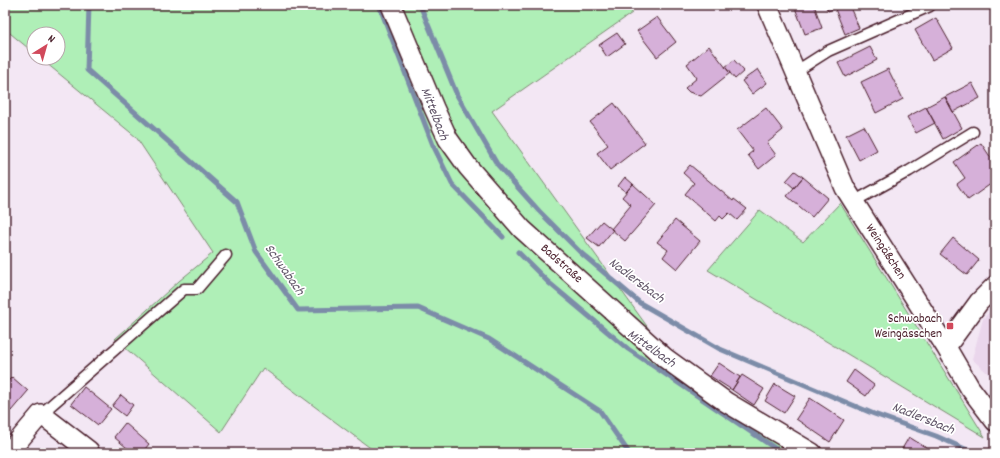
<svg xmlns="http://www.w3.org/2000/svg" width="1000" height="458" viewBox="0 0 1000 458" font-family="Dekko,sans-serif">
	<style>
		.built { fill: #ead6ec }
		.green { fill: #afefb7; stroke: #7c8771 }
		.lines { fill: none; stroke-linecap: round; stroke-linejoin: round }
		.stream { stroke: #7b8ca8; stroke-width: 5 }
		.building { fill: #d6b0d9; stroke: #4a1f2b }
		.service-casing { stroke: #4a1f2b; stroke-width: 13 }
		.minor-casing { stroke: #4a1f2b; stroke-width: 22 }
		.service { stroke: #fff; stroke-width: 10 }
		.minor { stroke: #fff; stroke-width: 19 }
		.poi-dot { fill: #d1495b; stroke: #fff; stroke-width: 1.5 }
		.labels { text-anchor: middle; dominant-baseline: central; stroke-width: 3.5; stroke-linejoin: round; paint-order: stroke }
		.street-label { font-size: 13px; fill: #4a1f2b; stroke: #fff }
		.poi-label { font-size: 13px; fill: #4a1f2b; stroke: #fff; text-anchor: end }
		.water-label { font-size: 14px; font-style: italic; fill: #625669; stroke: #fff }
	</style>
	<rect width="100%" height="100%" fill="#f3e7f4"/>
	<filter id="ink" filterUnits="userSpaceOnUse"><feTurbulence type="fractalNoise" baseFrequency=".025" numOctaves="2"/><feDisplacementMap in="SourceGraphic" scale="8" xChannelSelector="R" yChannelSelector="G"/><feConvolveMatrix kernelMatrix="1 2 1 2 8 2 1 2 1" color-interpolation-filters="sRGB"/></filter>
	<g filter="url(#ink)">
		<path class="built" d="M995,306v74l-23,-21 11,-40z"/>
		<path class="green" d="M5,5h626l1,8 -140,98 175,243 156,99h-446l-114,-85 -42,64 -106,-93 64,-58 34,-28 -77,-116 -96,-79h18v-24h-24v19l-29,-24z
			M840,203l145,234 -277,-167 52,-60 43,32z"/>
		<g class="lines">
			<path class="stream" d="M89,5l-2,65 150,132 19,50 42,58 120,-2 71,31 111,72 29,42
				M379,5l54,140 19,39 51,53
				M420,5l37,90 40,69 42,47 42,42 59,50 80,46 154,65 62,22 38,17
				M518,252l30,30 80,67 154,104"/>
		</g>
		<path class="building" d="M794,5h20l8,23 -17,6z
			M825,5h19l-16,6z
			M844,5h5l10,23 -14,6 -10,-25z
			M657,17l19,25 -19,15 -20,-26z
			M936,18l17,30 -21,12 -17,-30z
			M617,33l8,11 -18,13 -8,-12z
			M709,46l21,27 -29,23 -12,-4 -4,-4 12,-10 -10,-14z
			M870,47l7,13 -32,17 -7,-14z
			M734,60l10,11 -9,8 -10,-12z
			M758,69l9,14 -15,11 -10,-13z
			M888,69l15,30 -27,14 -15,-31z
			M972,83l8,15 -27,14 -8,-15z
			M945,97l17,31 -19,11 -17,-32z
			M614,103l31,40 -35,27 -13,-17 11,-8 -18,-23z
			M926,107l9,16 -19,10 -9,-16z
			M766,108l17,22 -16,13 9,12 -17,14 -11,-14 5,-4 -16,-21z
			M864,126l13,24 -18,10 -13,-25z
			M981,143l14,21v17l-27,19 -11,-16 8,-6 -11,-16z
			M690,165l43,36 1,-2 13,10 -10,11 -8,-7 -6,6 -3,-3 -4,5 -31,-27 9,-11 -11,-10z
			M795,171l8,6 -9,11 -8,-7z
			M625,177l8,7 -7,8 -8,-6z
			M803,177l25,21 -16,19 -25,-21z
			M633,184l23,21 -31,36 -14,-12 20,-24 -9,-8z
			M675,220l25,21 -23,28 -14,-12 5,-7 -11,-8z
			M602,221l11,9 -14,17 -12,-9z
			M953,238l26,22 -12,15 -27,-21z
			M719,363l21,14 -8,13 -22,-14z
			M854,370l20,15 -8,11 -20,-14z
			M742,375l22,14 -10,16 -22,-15z
			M12,377l16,14 -17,20 -6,-5v-22z
			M775,384l20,12 -11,17 -19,-12z
			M84,387l27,22 -13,16 -27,-21z
			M121,395l12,10 -8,11 -13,-10z
			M810,398l34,22 -14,22 -34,-23z
			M125,423l24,21 -7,9h-9l-19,-16z
			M909,437l24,15v1h-25l-6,-4z"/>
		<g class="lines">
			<defs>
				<path id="service" d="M795,72l33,-21 102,-45
					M853,202l56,-31 64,-39
					M41,414l143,-125h13l29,-34"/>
				<path id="minor" d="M391,5l43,103 14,31 20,28 54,62 143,129 61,44 86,51
					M767,5l78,183 101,159 24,41 25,33
					M946,347l33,-45 16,-16
					M8,453l33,-39 48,37"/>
			</defs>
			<use href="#service" class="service-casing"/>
			<use href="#minor" class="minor-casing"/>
			<use href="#service" class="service"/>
			<use href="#minor" class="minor"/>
		</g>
	</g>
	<rect class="poi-dot" x="946" y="322" width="8" height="8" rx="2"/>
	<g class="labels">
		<g class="street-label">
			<text transform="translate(885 252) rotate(57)">Weingäßchen</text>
			<text transform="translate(561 264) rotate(42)">Badstraße</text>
		</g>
		<g class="poi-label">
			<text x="942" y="319">Schwabach<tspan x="942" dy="15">Weingässchen</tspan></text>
		</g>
		<g class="water-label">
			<text transform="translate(434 114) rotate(69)">Mittelbach</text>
			<text transform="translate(284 270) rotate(55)">Schwabach</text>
			<text transform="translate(636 281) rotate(37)">Nadlersbach</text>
			<text transform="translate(651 349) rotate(35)">Mittelbach</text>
			<text transform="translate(923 419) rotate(22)">Nadlersbach</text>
		</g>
	</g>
	<rect width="1000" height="458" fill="none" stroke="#fff" stroke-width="20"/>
	<rect x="10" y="10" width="980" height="438" fill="none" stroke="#4a1f2b" stroke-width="1.5" filter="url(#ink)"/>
	<g transform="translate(46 46) rotate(37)"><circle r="19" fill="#ffffff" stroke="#b7a5aa"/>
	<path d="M0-3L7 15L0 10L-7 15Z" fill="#d1495b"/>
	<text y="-6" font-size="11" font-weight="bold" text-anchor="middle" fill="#4a1f2b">N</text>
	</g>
</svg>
